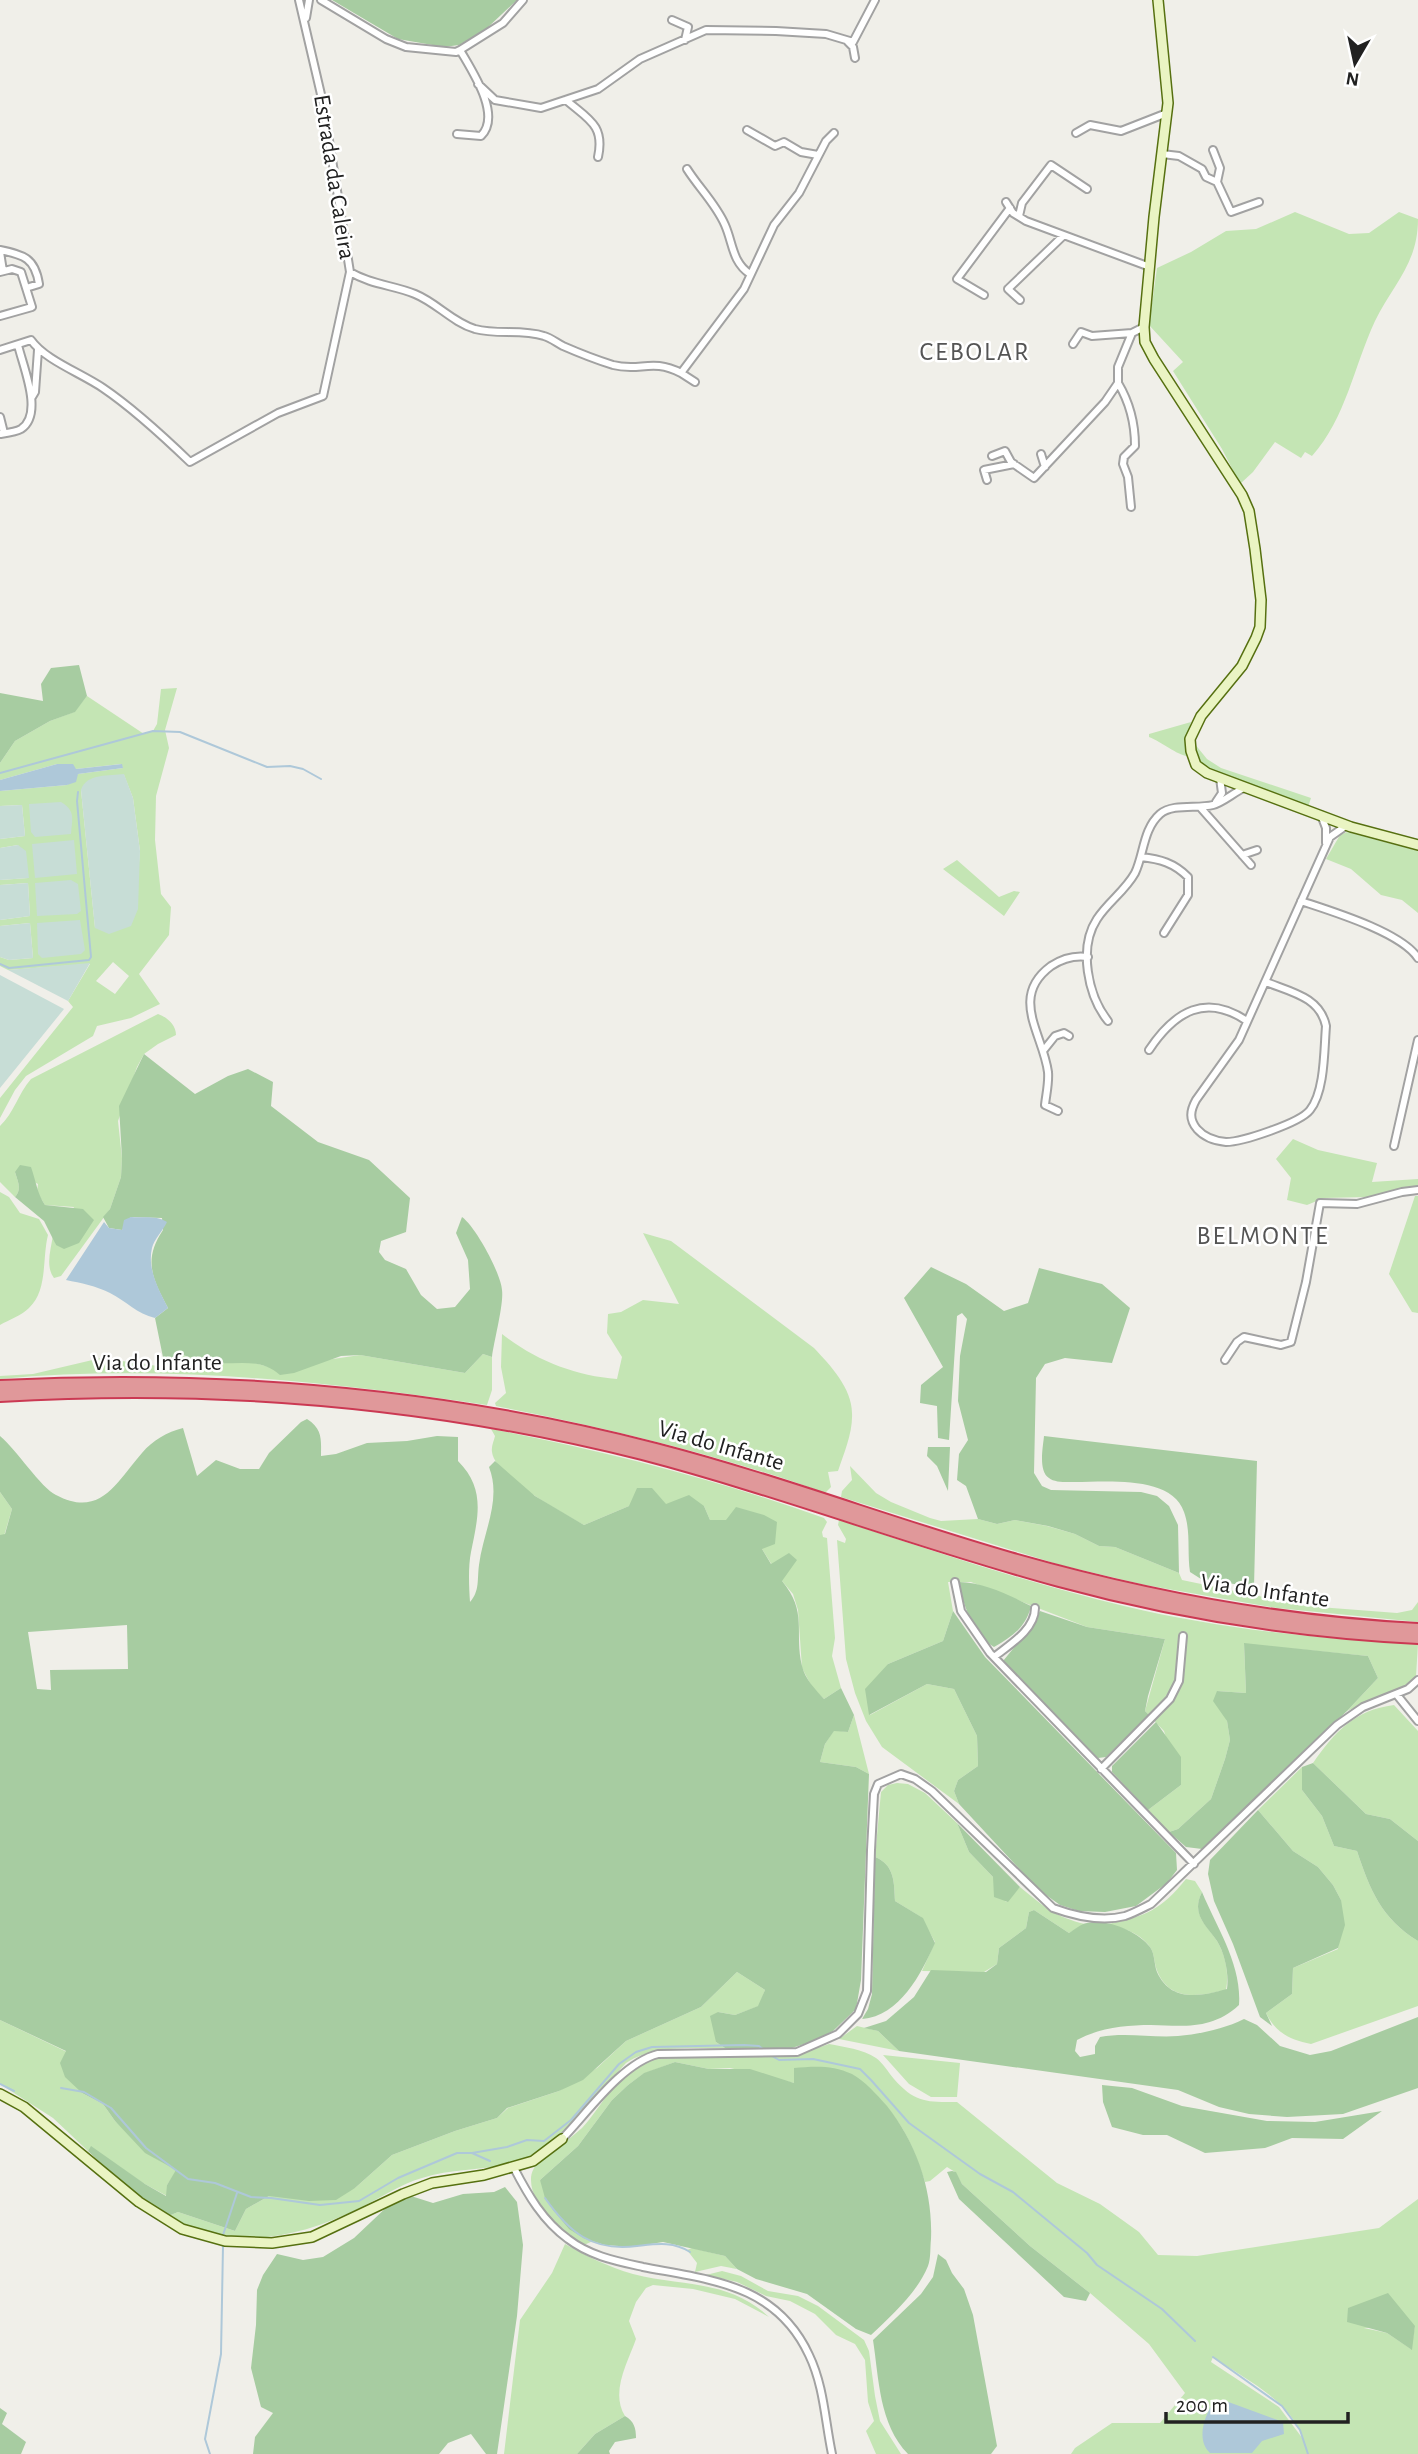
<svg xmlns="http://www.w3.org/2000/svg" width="1418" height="2454" viewBox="0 0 1418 2454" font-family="'Alegreya Sans',sans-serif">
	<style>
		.grass { fill: #c4e5b4; fill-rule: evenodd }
		.forest { fill: #a7cca1; fill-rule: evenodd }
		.wetland { fill: #c7ddd6 }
		.water { fill: #aec8d9 }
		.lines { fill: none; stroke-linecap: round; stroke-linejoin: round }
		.stream { stroke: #aec8d9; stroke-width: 2 }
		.street-casing { stroke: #a2a2a2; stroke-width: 10 }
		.secondary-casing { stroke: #567010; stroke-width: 12 }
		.highway-casing { stroke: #cb3953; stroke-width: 14 }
		.street { stroke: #fff; stroke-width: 6 }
		.secondary { stroke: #eaf4c3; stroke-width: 9 }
		.highway { stroke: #e0989a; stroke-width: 10 }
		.labels { text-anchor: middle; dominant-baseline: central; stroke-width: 5; stroke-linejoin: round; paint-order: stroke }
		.street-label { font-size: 24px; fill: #212121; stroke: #fff }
		.neighbourhood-label { font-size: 26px; letter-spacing: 2px; fill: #545454; stroke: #fff }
	</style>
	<rect width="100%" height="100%" fill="#f0efe9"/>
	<path class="grass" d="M1295,212l54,22 20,-1 30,-21 19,7c0,45 -25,65 -43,102 -21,45 -29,97 -63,135l-7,-4 -4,6 -26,-16 -22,30 -13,12 -18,-35 -49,-78 10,-9 -34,-37 8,-57 34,-16 35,-21 30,-2z
		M177,688l-12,42 4,18 -13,48 -1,44 6,54 10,13 -2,28 -30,39 21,30 -29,14 -34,8 -4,10 -67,40 -11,14 -15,28v-20l73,-91 -5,-6 22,-37 -82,6 -8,-4v-9l9,3 24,-2 -3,-35 -30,3v-6l30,-4 -2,-33 -28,2v-5l28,-2 -10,-33 -18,3v-9l25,-3 -3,-31 -22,1v-15l67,-6 11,-11 45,-6 -2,-4 -45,5 -19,-5 -57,16v-17l15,-22 35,-20 24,-9 13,-16 57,38 9,-3 4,-7 4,-35zM124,775l9,23 7,53 -2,24 -43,53 -14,-138zM113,962l16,14 -14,18 -19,-13z
		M1191,722l-6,22 2,12c-10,-1 -25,-14 -38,-19v-3z
		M1194,743l13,16 14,9 90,30 -3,9 -88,-30 -19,-11 -8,-21z
		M1347,832l71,19v62l-16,-13 -21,-5 -30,-26 -25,-10 14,-24z
		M957,860l42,37 15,-6 6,1 -16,24 -61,-47z
		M158,1014c9,3 18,11 18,21l-18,9 -14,10 -7,13 -19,54 4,37 -1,19 -11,32 -49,67 -7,2c-9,-12 -3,-29 -1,-43l3,10 18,-38 -29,-2 -8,-13 1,-8 -23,-12c3,10 7,17 0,25l-15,-15v-56c14,-13 18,-32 31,-47z
		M1293,1139l25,11 59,13 -5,19 46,-3v8l-51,10 -43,1 -17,7 -20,-5 4,-22 -15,-19z
		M0,1192l9,5 11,16 19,6 9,16c-6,24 0,55 -19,73 -7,7 -20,12 -29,17z
		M1415,1196h3v117l-6,-1 -23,-38z
		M643,1233l28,8 143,107c16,17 38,40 38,65 1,19 -8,40 -14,58l-10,1 3,15 -6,6c-107,-39 -218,-65 -329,-87l-1,-3 11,-10 -5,-26 1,-33c33,26 73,42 115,45l5,-22 -15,-24 1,-19 13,-2 22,-12 36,4z
		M179,1354l31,9 41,-1 21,6 88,-13 105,18 18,-19 9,3v33l-5,15c-161,-24 -324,-41 -487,-26v-3l33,-2 68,-16 64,9z
		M491,1429c113,22 224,50 333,89l3,4 -5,10 1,5 4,1 8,100 -3,18 9,32 -17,11 -12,-12 -10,-19 -4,-58 -5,-16 -11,-13 -20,-32 -36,-29h-16l-6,-14h-75l-45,19c-22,-13 -89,-48 -92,-73 -1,-6 2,-11 3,-16z
		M850,1466l26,27 15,9 39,16 11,3 37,-2 19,5 18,-4 32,6 28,8 24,12 16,1 64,26 3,7 124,26 91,7 15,-3 6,-8v20l-141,-14 -132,-23 -85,-20 -219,-68 1,-6 10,-11z
		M0,1492l12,17 -8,27 -4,-1z
		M839,1520c94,31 188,63 285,86 96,23 195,33 294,38l-2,32 -10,9 -59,26 31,-33 -10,-22 -124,-12 2,49 -29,-2 10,30 3,19 -5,19 -14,40 -33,30 -9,3 -21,-22 33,-25 -17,-54 -19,-20 20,-72 -78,-12 -116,-45h-23l5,29 -10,30 -55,23 -18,51 57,-31 27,5 23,47 1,30 -20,14 -4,11 5,13 -77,-57 -16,-26 -11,-28 -9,-34 -9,-119 8,3 1,-4 -8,-14z
		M1394,1705l24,26v110l-28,-22 -24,-5 -53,-51c22,-31 41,-53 81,-58z
		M854,1715l15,59 -13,-7 -36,-5 5,-18 9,-14 14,2z
		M1302,1767v23l20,26 12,30 23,5c13,39 24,67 61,90v65l-107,38c-21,-4 -36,-12 -45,-31l26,-19 1,-26 45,-19 3,-49 -8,-15 -15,-18 -25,-16 -35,-41z
		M897,1783l11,1 17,9 32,30 12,29 24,25 13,25 14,-15c23,19 35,30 65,37l-16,9 -35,-23 -5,2 -3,16 -27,20 -2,16 -13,8 -62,-1 13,-29 -14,-25 -26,-16c-1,-18 0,-36 -20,-44l6,-65 7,-7z
		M1186,1879l9,2 7,11c-11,23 4,32 15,49 9,15 12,33 9,49 -26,6 -55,12 -68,-17 -4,-8 -3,-19 -8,-26 -11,-15 -26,-18 -42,-23 38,-8 53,-14 78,-45z
		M737,1972l28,18 -6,16 -24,9 -17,-3 -2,30 9,6c-34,1 -69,-4 -99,15 -25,27 -59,72 -90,90 -35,20 -77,13 -114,25 -21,6 -42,20 -62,30 -67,32 -125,43 -194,9l12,-5 57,19 11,-22 23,-13 86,-8 37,-33 63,-24 42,-13 11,-10 51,-17 38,-23 29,-27 75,-34z
		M0,2020l67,32 15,41 21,11 12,17 40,37 22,12 -10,15v11l-24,-13 -52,-36 -3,4 -35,-33 -53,-34z
		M857,2026l21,5 21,20 -60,-12z
		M829,2044c15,3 34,5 47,14 7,5 12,14 18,21 21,24 33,23 63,23l100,81 43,21 39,28 19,23 39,1 182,-28 39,-29v255h-347l4,-6 37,-25h48l25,-30 -36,-49 -59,-51 -60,-47 -68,-62 -7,-12 -8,-5 -17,14 -5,1c-16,-50 -31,-74 -72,-107l-59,8 -64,-15 -21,1 -34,-7 -32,12 -15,11 -16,15 -34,46 -38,34 45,59 8,2 -9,4c-20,-14 -53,-38 -53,-65 0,-16 14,-24 26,-32 8,-6 17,-13 25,-20 19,-20 38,-60 66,-69 15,-5 33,-3 48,-3 45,-1 91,4 133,-12zM1415,2326l-4,23 -24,-16 -23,-5zM1213,2357c31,22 78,43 90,82l-24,-32 -68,-45z
		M883,2055l77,8 -3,34h-26l-22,-13z
		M565,2244c22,12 43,23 68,30 50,13 95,5 136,43l-34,-18 -42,-10 -40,-4 -7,3 -10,14 -7,19 7,18c-8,23 -26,53 -11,77l-30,18 -18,20h-73l16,-134 32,-47z
		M692,2248l33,8 12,13 -16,-3 -26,6 2,-9 -10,-13z
		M722,2271l19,5 27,15 30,5 20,10 46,34 5,11 6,45 5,25 21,33h-25l-10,-23 8,-10 -6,-19 -3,-42 -10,-16 -19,-9 -21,-21 -25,-13 -24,-5 -29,-14 -31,-7z"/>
	<path class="forest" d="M332,0h185l-32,30 -26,15 -15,2 -46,-8z
		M79,665l8,31 -12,16 -25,9 -35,20 -15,22v-70l43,8 -2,-17 10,-16z
		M144,1054l51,40 33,-18 20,-7 25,13 -2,24 47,36 51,18 41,38 -4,34 -25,9 -2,11 6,8 21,9 15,26 16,14 18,-2 15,-18 -2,-29 -12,-27 6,-16c14,10 39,57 40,73 2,14 -8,51 -10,67l-9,-3 -18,19 -105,-18 -19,1 -47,17 -14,2c-20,-18 -44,-10 -68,-12 -11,-1 -22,-6 -32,-9l-15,13 -10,-49 13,-10c-16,-30 -25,-48 -5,-78l-1,-12 -31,-1 -9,13 -13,-2 -6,-11 7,-8 11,-32 1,-19 -3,-52z
		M20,1165l11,2c5,14 6,26 14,38l38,4 11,11 -15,23 -15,6 -8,-4 -12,-24 -29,-24c7,-8 3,-15 0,-25z
		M931,1267l35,17 38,27 24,-8 11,-35 63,16 28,24 -18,55 -47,-5 -20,6 -9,14 -2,95 8,13 9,4 90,2 16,4 12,10 9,19 1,48 -64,-26 -16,-1 -24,-12 -27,-8 -33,-6 -18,4 -19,-5 -12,-33 -9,-6 2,-26 9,-14 -10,-39 2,-45 7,-37 -5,-6 -5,3 -8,124 -11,-2 -1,-32 -17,-3 1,-18 22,-18 -39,-69z
		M307,1419c16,10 14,21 14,37l15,-2 31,-11 40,-2 30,-5 21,1v24c28,28 20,56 13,91 -3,15 -2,35 -1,50 10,-11 7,-23 9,-37 4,-33 23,-65 10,-98l6,-6 40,35 49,29 45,-19 8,-18h15l14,16 23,-9 15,11 6,14h16l10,-13 28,8 13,7 -2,22 -13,5 9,15 18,-11 8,7 -15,21c26,31 12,51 20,85 3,13 13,23 22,33l17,-11 13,27 -6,17 -14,-1 -9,13 -5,18 36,5 13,7 -8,206 -5,29 -23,22 -17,9 -27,9 -29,2 -35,-3 -9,-6 -6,-26 8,-4 17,3 23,-9 7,-16 -28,-18 -36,35 -75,34 -43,39 -24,11 -52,17 -10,10 -42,13 -63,24 -37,33 -19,12 -27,1 -40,-5 -23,13 -11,22 -57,-19 -12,5 -41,-31 -37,-35 3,-5 54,38 21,12 1,-11 9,-15 -31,-17 -30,-32 -12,-17 -21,-11 -17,-16 -5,-14 6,-12 -66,-31v-485l5,-1 7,-25 -12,-17v-56c16,13 41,52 56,59 45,24 61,-14 86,-42 11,-13 25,-21 41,-25l14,48 19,-16 24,9h19l10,-16 32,-31zM127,1625l1,44 -78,1 1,20 -14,-1 -9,-57z
		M1044,1436l213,25 -3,126 -53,-8 -11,-7c-3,-20 1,-41 -6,-60 -12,-37 -78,-30 -109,-30 -7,0 -20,1 -26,-4 -11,-7 -6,-31 -5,-42z
		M928,1447h22l-2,44 -11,-25 -10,-10z
		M959,1582c24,0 50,13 72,24 -5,21 -18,30 -37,41 -21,-13 -31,-42 -35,-65z
		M953,1611l32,46 191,196 1,17 -10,13 -31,23 -31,6 -26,-1 -19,-6 -21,-15 -80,-86 -5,-13 4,-11 20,-14 -1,-30 -23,-47 -27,-5 -58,31 -4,-26 23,-25 55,-23z
		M1040,1611l47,16 78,12 -17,57 -3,15 4,4 -43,42 -8,1 -95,-97 28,-34z
		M1244,1643l124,13 10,22 -31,33 -145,138 -16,-2 -17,-15 9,-3 33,-30 14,-40 5,-19 -3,-19 -14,-20 4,-10 29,2z
		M1156,1722l25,35v28l-33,25 -36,-38v-6z
		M1313,1763l53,51 24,5 28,22v100c-37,-23 -48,-51 -61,-90l-23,-5 -12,-30 -20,-26v-23z
		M1258,1810l35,41 25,16 15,18 8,15 4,25 -7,23 -45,20 -1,26 -26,19 6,13 -12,-9 -27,-73 -19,-43 -6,-27 2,-14z
		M957,1823l63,64 -12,15 -14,-5 -1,-20 -24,-25z
		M875,1857c20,8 19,26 20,44l28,17 12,25c-14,31 -35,73 -73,76l6,-10 4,-15z
		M1202,1892c15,36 40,73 37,113 -27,25 -55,21 -88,20 -25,0 -52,3 -74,15l-2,11 5,6 15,-3v-8l5,-9c26,-5 52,1 78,-1 22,-2 46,-7 66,-17l13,6 23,21 30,9 21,-4 87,-34v71l-75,26 -56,3 -38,-3 -30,-7 -41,-17 -279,-39 -21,-20 -14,-3 22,-7 28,-24 17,-27 55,2 11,-8 2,-16 27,-20 3,-16 5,-2 35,23c5,-3 12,-9 18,-10 20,-5 52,9 63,24 5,7 4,17 7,25 14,31 44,24 70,17 2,-15 -2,-35 -10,-48 -12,-17 -26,-27 -15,-49z
		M675,2062l34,7h41l44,14v-15c20,-2 39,-3 58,6 13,7 25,21 35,32 30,38 46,85 44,133 -1,9 0,19 -3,27 -11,27 -36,49 -57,69l-15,-6 -49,-35 -51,-15 -19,-10 -12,-13 -62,-14 -31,5 -27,-2 -20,-6 -16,-10 -16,-19 -8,-12 -5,-18 38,-34 34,-46 16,-15 16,-12z
		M1102,2085l30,3 50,18 85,15 48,1 67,-11 -39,28 -51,-1 -27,10 -60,5 -38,-18h-24l-31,-8 -9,-25z
		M952,2171l4,1 6,12 68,62 60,47 -4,8 -22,-4 -105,-98 -12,-27z
		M505,2187l12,15 6,43 -6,71 -20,138h-11l-15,-20 -23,9 -9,11h-186l2,-17 18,-24 -12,-6 -10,-39 5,-43 1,-35 6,-15 14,-21 26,6 20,-3 31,-19 36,-34 21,-8 22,7 30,-9 31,-2z
		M938,2254l8,6 6,13 12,16 9,26 24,131 -6,8h-83c-29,-30 -29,-75 -35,-114l48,-46 12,-17z
		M1388,2293l27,33 -3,24 -25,-17 -40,-11 1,-14z
		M0,2408l7,5 -5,11 24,18 -5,12h-21z
		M625,2416c9,5 11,12 11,22l-21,4 -6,9 1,3h-33l18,-20z"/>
	<path class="wetland" d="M124,774l9,24 7,53 -2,58 -7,17 -22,8 -14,-6 -14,-138c5,-17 29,-14 43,-16z
		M61,802c15,9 11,17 10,32l-36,3 -4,-5 -2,-28z
		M22,805l3,31 -25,3v-33z
		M74,840l3,34 -42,4 -3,-34z
		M18,845l8,6 3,27 -29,2v-32z
		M71,880l7,4 3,27 -4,3 -40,2 -2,-33z
		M28,883l2,33 -30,4v-35z
		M80,920l5,30 -4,4 -39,4 -4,-4 -1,-31z
		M30,923l3,35 -24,2 -9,-3v-31z
		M90,963l-22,38 -60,-31z
		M0,975l64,34 -64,79z"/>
	<path class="water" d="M57,764h16l3,5 46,-5 1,4 -45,6 -2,8 -9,3 -67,6v-11z
		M131,1217c12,1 26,-2 36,5 -4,9 -13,17 -15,26 -5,21 7,42 16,60l-13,10c-18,-4 -29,-17 -45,-25 -14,-7 -29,-10 -44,-13l38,-58 5,6 13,2 2,-10z
		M1223,2400l60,22 1,12 -22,7 -10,12h-42c-14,-13 -6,-37 4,-51z"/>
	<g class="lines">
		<path class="stream" d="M0,773l153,-42 27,1 87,35 23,-1 13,3 18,10
			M0,964l9,4 80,-8 2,-3 -14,-156 1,-9
			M772,2056l7,4 34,-1 47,10 11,11 38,43 71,51 33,18 74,61 10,12 65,44 33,32
			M0,2084l14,7
			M61,2088l23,4 27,16 35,40 42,31 27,4 36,14 20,1 49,7 39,-4 39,-23 59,-25h15l18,8
			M472,2153l35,-6 20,-7 17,1 27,-21 48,-56 17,-12 16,-5 92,-2 15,1 6,5
			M545,2198c24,34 47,54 92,48 19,-2 36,-5 53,6
			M223,2235l14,-42
			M1213,2357l69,49 18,24 8,24
			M210,2454l-5,-15 16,-85 2,-108"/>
		<defs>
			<path id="street" d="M299,0l24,103 27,169c22,13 43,13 65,22 22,9 37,28 60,35 22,6 47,0 69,7 7,2 13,7 19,10 16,7 34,14 50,19 27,7 39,-7 68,8
				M321,0l65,39 20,8 50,5 4,-2c12,21 42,65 21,86l-24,-2
				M306,18l3,-18
				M672,20l16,7 -3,13
				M848,42l5,5 2,11
				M460,50l43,-27 20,-23
				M478,84l17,16 46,8 57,-19 42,-30 66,-29 70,1 50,3 27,8 22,-42
				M566,100c22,19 39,25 32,57
				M747,130l28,16 9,-4 17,10 17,3
				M1076,133l14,-8 31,6 46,-18
				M1213,150l7,18 -3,14
				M1162,154l17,2 23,13 4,8 11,5 14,30 28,-10
				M687,169c12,19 29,35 38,56 8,18 7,37 25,49
				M1006,202l7,11 13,8 124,46
				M1019,216l3,-13 29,-38 36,24
				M0,250c24,5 35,8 39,34l-13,4
				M0,252l3,19
				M0,272l12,-3 9,3 11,35 -32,9
				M984,295l-27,-16 53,-71
				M1020,300l-12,-11 55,-53
				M1073,344l8,-12 11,4 40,-3
				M0,350l31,-10c14,20 50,33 72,48 31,21 60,48 87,74l88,-49 45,-17 27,-124
				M695,382l-14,-9 63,-84 30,-64 25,-32 27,-52 8,-8
				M1118,383c12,20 17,39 17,63l-11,11 -1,7 5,13 3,30
				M32,397l3,-5 3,-42
				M0,417l4,16
				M0,434c7,-1 16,-2 21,-5 23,-15 2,-62 -3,-84
				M1041,454l4,13
				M992,456l13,-5 6,11 23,16 71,-76 13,-19v-16l14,-34 12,-6
				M987,480l-3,-10 30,-6
				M1216,802l6,-9 -2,-15
				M1200,807l51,58
				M1321,815l5,13v15
				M1242,855l15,-5
				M1141,857c19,2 33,6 47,20v18l-24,38
				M1301,901c30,10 100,31 117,57
				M1266,982c25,10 54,15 60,44 -2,24 -1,65 -16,84 -10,13 -68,32 -84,32 -11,-1 -22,-5 -29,-13 -8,-10 -7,-18 -1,-29l43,-60 91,-203 17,-12
				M1108,1021c-20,-25 -30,-73 -11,-102 11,-17 28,-28 38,-46 9,-19 8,-44 25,-59 13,-11 37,-5 53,-9 11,-3 21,-13 33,-18
				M1149,1050c26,-39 57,-57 98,-29
				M1043,1051l12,-15 9,-3 5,3
				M1058,1111l-13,-6c1,-10 4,-22 3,-33 -5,-38 -39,-75 3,-106 12,-8 23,-11 37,-9
				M1394,1146l24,-106
				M1225,1360l12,-18 7,-5 37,8 10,-3 15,-60 14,-79 37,1 45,-12 16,-2
				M955,1582l6,29 29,42 204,211
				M994,1657c15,-12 41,-27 41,-49
				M1397,1695l21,26
				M1101,1769l69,-70 9,-18 4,-45
				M562,2139c26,-27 60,-76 96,-85l139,-2 41,-18 20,-20 9,-23 4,-141 3,-56 4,-10 23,-10 14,5 17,12 121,117c22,8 49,14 72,8 9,-3 18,-8 26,-12l186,-179 26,-18 45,-18 10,-9
				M514,2168c14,27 29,53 54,71 22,17 48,22 75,28 68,13 133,17 166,88 15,31 16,66 23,99"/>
			<path id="secondary" d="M1158,0l10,103 -14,114 -10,110 1,15 9,17 88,136 7,16 6,38 6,51 -1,27 -4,11 -14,28 -41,50 -11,23 1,12 5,14 11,8 144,54 67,18
				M0,2094l24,13 115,95 43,27 43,12 47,2 40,-6 91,-43 29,-11 52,-8 49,-14 29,-22"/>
			<path id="highway" d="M0,1386c222,-11 441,7 656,63 120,31 236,75 354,109 133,38 270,64 408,71
				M0,1396c216,-13 432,5 642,58 141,37 277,89 417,127 117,32 238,51 359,57"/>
		</defs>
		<use href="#street" class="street-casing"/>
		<use href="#secondary" class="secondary-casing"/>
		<use href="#highway" class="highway-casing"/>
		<use href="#street" class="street"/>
		<use href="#secondary" class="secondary"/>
		<use href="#highway" class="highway"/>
	</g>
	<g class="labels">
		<g class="street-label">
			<text transform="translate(334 177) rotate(81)">Estrada da Caleira</text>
			<text x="157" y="1363">Via do Infante</text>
			<text transform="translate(721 1446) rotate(16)">Via do Infante</text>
			<text transform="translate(1265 1591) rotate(8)">Via do Infante</text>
		</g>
		<g class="neighbourhood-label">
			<text x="975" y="352">CEBOLAR</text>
			<text x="1263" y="1236">BELMONTE</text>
		</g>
	</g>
	<g transform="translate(1355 63) rotate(189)" stroke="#ffffff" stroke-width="5" paint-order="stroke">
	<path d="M0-5L12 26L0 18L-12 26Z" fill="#212121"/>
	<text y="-10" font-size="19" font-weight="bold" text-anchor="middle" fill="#212121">N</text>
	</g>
	<path d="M1166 2412v10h182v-10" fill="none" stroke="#212121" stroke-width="3.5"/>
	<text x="1176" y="2412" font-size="21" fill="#212121" stroke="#ffffff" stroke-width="5" paint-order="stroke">200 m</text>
</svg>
